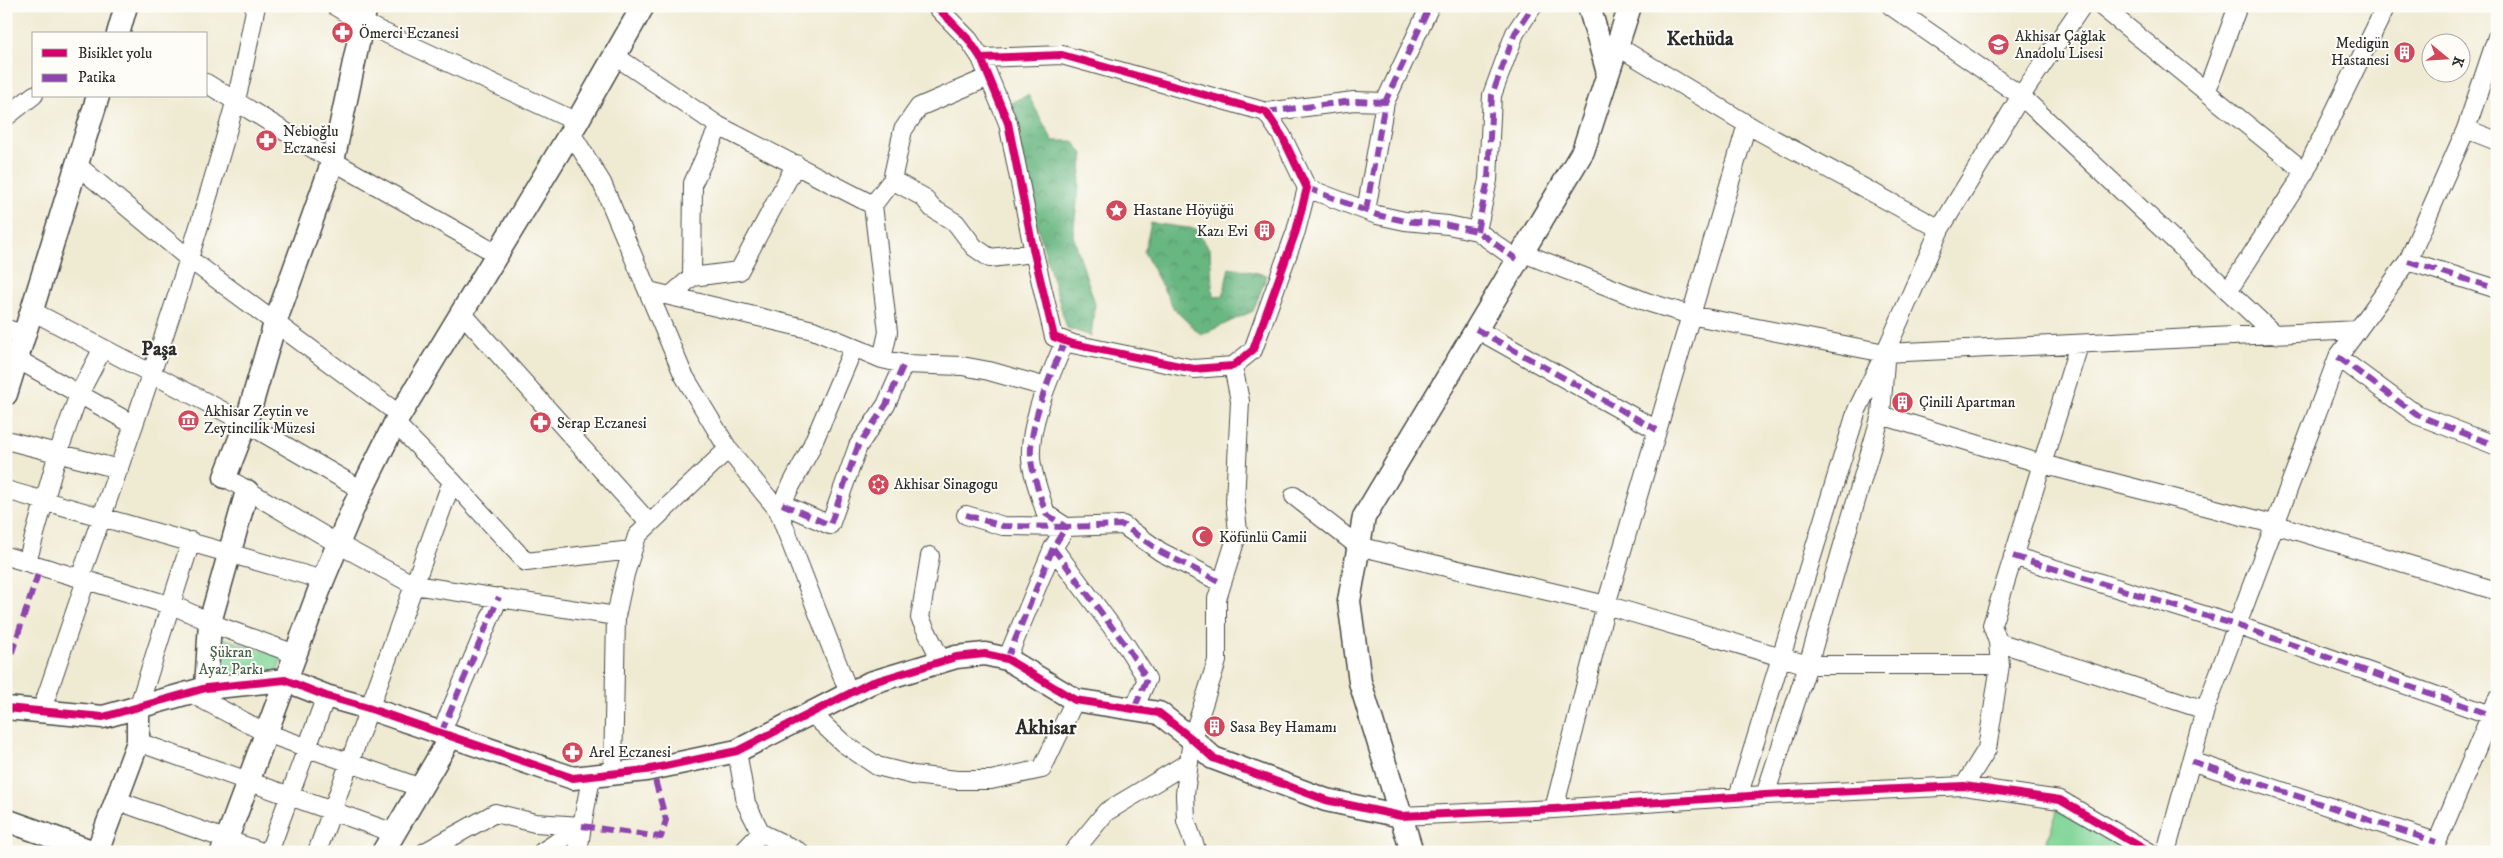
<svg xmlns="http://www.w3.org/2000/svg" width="2503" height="858" viewBox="0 0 2503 858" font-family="'IM FELL DW Pica',serif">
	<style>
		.forest { fill: url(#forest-crowns); stroke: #4a7056 }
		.park { fill: #81d597; stroke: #568061 }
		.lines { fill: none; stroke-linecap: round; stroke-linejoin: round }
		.minor-casing { stroke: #484844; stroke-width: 20 }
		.tertiary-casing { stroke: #484844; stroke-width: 25 }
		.minor { stroke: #fff; stroke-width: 18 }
		.tertiary { stroke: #fff; stroke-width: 22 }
		.quiet { stroke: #8e44ad; stroke-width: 6; stroke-dasharray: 12 6; stroke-linecap: butt }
		.cycleway-casing { stroke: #fdfcf7; stroke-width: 11 }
		.cycleway { stroke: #d6006c; stroke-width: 8 }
		.labels { text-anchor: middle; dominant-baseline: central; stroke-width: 4; stroke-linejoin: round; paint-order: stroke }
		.poi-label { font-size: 15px; fill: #2b2b2b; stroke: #fdfcf7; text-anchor: start }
		.park-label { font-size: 15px; fill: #455e4b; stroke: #fdfcf7 }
		.district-label { font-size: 20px; font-weight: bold; fill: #2b2b2b; stroke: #fdfcf7 }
	</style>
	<defs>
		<pattern id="forest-crowns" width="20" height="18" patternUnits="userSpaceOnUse" patternTransform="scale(1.25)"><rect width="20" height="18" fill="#68b680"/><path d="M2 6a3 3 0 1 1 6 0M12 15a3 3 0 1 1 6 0" fill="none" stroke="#569469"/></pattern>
	</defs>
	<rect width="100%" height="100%" fill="#fdfcf7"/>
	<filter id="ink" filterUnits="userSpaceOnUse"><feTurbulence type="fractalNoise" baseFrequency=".02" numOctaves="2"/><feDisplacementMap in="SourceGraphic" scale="10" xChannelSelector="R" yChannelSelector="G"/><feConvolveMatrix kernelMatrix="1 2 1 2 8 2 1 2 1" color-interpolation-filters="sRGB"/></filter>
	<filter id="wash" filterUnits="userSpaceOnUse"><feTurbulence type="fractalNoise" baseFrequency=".0096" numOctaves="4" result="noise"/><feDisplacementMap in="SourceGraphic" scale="20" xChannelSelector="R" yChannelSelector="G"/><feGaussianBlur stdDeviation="1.12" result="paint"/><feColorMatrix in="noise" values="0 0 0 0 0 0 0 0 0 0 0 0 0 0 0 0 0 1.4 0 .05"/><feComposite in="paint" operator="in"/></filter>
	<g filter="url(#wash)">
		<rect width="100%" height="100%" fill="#efead2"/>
		<path class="forest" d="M1028,95l25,46h20l10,13 -10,81 22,69 -4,32 -24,-8c-22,-75 -45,-148 -57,-225z
			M1151,223l45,6 14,21 3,47 10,-1 6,-29 38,8 -14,36 -52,24 -27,-26 -30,-57z"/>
		<path class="park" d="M214,635l69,22 -7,16 -65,8z
			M2059,806l78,46h-94z"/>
	</g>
	<g filter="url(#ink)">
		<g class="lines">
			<defs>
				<path id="minor" d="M335,6l26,16 216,100
					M936,6l33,34 12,18 27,65 26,130 20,84 19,7 121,25 39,-3 20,-16 43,-119 11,-43 -25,-52 -16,-24 -204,-57 -81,3
					M1891,6l130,90 254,239
					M2101,6l204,166
					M1617,46l138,83 185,100
					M615,56l104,70 154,79
					M206,83l127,78 164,93
					M2207,90l31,-84
					M1266,112l88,-11 31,1
					M6,117l28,-22
					M2466,129l31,12
					M571,133l31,50 81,191 45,75 50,61 71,183
					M77,165l111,93 212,157
					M892,180l31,17 9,11 24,15 18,24 16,11 44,-5
					M1307,188l70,27 28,6 43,4 29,6 39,28
					M1366,211l19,-109 45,-96
					M1477,231l11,-51 4,-85 23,-62 18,-27
					M1521,252l126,50 43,13 195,38 473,-23
					M2408,261l89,28
					M692,277l1,-94 26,-57
					M649,291l164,39 69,29 22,5 58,2 27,5 57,16
					M2228,291l77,-119 81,-166
					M670,296l22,-19 47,-6 57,-107
					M32,311l214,112 116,67
					M462,313l187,210
					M6,329l18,5
					M1476,329l181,101
					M1065,341c-14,33 -40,89 -33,125 3,16 9,32 14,48l20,13 57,-2 38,27 61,31
					M2338,357l79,58 80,31
					M17,359l117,66
					M882,359l6,-27 -15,-127 19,-25 11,-50 16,-23 70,-30
					M1881,415l161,49 235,61 220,66
					M395,423l57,58 74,81 106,-12
					M6,440l113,29
					M225,477l113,67 76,41 202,31
					M6,490l317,90
					M1294,496l64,50 248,59 202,60h192
					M782,504l48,21 28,-79 28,-41 18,-41
					M778,510l32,-60 44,-103
					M966,515l37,11 63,1
					M1053,548l74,99 20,32 -13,30
					M6,556l173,52 42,19 74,27
					M930,556l-10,62 22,44
					M2013,556l226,70 252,89
					M27,562l31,-109 21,-59 24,-46
					M80,578c56,-157 111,-315 155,-475 9,-32 14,-65 21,-97
					M1998,642l207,68
					M1007,659l46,-111 13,-21
					M188,692l78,41 155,55
					M138,708l53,-167
					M41,712l45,-132
					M812,714l31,29 34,23 36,9 44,5h34l51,-11 33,-69
					M441,733l58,-136
					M138,742l256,91
					M737,751l9,52 15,30 39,19
					M2191,761l245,81
					M613,775l3,-159 9,-42 12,-38 91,-87
					M1964,786l23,-37 13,-84 -2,-23 -6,-17 87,-280
					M1765,795l43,-130 73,-250 4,-54
					M1738,797l119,-387 28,-57 55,-124 81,-133 61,-90
					M118,801l144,51
					M1554,809l52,-204 141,-481
					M1401,816l153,-7 211,-14 199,-9 96,14 89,52
					M269,852l57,-156
					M317,852l135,-371
					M425,852l70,-39 40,10 47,3 -4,26
					M542,852l40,-26 9,-48
					M743,852l18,-19
					M1073,852l33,-40 83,-50
					M1197,852l-11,-31 -1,-27 4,-32 3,-23 25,-78v-62l21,-67 -3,-30 5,-101 -7,-35
					M2166,852l39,-142 133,-353 70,-96 58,-132 31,-92
					M2433,852l64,-152"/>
				<path id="tertiary" d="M1589,6l19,67
					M118,34l8,-28
					M6,394l92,-298
					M225,477l21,-54 29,-100 58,-162 33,-155
					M206,688l4,-66 37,-131
					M6,708l97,9 103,-29 79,-8 41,16 42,12 205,70 73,-8 91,-19 133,-68 86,-26 29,-3 22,5 68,41 84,13 33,26 21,19 113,42 75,16
					M6,820l88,32
					M97,852l41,-110v-34
					M222,852l101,-272 31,-74 41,-83 182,-301 66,-116
					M383,852l68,-116
					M1412,852l-52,-170 -11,-81 15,-84 219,-366 47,-145"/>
			</defs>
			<use href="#minor" class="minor-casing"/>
			<use href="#tertiary" class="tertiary-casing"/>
			<use href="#minor" class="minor"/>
			<use href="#tertiary" class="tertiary"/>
			<path class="quiet" d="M1266,112l88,-11 31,1
				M1307,188l70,27 28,6 43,4 29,6 39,28
				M1366,211l19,-109 45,-96
				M1477,231l11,-51 4,-85 23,-62 18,-27
				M2408,261l89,28
				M1476,329l181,101
				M1065,341c-14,33 -40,89 -33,125 3,16 9,32 14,48l20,13 57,-2 38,27 61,31
				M2338,357l79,58 80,31
				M782,504l48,21 28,-79 28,-41 18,-41
				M966,515l37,11 63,1
				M1053,548l74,99 20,32 -13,30
				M2013,556l226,70 252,89
				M1007,659l46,-111 13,-21
				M6,670l32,-96
				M441,733l58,-136
				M2191,761l245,81
				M582,826l79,11 5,-17 -14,-51"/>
			<defs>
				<path id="cycleway" d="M936,6l33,34 12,18 27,65 26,130 20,84 19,7 121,25 39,-3 20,-16 43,-119 11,-43 -25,-52 -16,-24 -204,-57 -81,3
					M6,708l97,9 103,-29 79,-8 41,16 42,12 205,70 73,-8 91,-19 133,-68 86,-26 29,-3 22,5 68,41 84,13 33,26 21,19 113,42 75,16 153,-7 211,-14 199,-9 96,14 89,52"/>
			</defs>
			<use href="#cycleway" class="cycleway-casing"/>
			<use href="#cycleway" class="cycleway"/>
		</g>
	</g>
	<defs>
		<symbol id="pharmacy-disc" viewBox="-11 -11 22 22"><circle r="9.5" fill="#d1495b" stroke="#fdfcf7"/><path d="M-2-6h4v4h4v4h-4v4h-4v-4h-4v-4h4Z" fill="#fff"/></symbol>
		<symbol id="school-disc" viewBox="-11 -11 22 22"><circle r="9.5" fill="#d1495b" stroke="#fdfcf7"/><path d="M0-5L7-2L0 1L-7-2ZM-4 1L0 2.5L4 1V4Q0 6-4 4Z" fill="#fff"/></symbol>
		<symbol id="building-disc" viewBox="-11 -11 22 22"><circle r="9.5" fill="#d1495b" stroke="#fdfcf7"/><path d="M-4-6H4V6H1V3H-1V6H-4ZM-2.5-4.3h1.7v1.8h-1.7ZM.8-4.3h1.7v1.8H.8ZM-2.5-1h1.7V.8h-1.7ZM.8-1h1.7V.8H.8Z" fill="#fff"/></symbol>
		<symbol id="sight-disc" viewBox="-11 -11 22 22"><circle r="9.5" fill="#d1495b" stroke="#fdfcf7"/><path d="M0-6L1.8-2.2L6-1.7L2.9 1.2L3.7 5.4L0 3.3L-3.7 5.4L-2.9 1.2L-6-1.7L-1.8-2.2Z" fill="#fff"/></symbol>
		<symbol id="museum-disc" viewBox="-11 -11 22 22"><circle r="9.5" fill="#d1495b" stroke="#fdfcf7"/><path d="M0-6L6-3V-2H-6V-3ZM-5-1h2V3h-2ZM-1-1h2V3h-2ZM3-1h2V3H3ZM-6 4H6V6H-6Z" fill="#fff"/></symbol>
		<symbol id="synagogue-disc" viewBox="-11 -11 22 22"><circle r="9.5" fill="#d1495b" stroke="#fdfcf7"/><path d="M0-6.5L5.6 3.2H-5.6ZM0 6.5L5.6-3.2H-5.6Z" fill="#fff"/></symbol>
		<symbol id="mosque-disc" viewBox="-11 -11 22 22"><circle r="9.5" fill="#d1495b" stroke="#fdfcf7"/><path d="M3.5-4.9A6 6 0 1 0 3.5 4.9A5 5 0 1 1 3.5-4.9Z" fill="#fff"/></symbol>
	</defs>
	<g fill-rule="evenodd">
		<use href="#pharmacy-disc" x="330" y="20" width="25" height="25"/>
		<use href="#school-disc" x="1986" y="32" width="25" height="25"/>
		<use href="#building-disc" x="2392" y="40" width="25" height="25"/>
		<use href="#pharmacy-disc" x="254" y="128" width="25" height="25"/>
		<use href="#sight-disc" x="1104" y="198" width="25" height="25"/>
		<use href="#building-disc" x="1252" y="218" width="25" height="25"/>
		<use href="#building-disc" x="1890" y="390" width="25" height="25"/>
		<use href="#museum-disc" x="176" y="408" width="25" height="25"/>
		<use href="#pharmacy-disc" x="528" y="410" width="25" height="25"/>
		<use href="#synagogue-disc" x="866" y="472" width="25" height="25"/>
		<use href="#mosque-disc" x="1190" y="524" width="25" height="25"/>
		<use href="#building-disc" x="1202" y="714" width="25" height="25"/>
		<use href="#pharmacy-disc" x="560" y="740" width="25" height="25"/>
	</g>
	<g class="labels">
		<g class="poi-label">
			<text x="359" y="33">Ömerci Eczanesi</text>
			<text x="2015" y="36">Akhisar Çağlak<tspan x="2015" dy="17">Anadolu Lisesi</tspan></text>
			<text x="2389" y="43" text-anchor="end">Medigün<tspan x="2389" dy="17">Hastanesi</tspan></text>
			<text x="283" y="131">Nebioğlu<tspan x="283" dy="17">Eczanesi</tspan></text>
			<text x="1133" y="210">Hastane Höyüğü</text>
			<text x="1248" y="231" text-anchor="end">Kazı Evi</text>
			<text x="1919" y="402">Çinili Apartman</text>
			<text x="204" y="411">Akhisar Zeytin ve<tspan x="204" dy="17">Zeytincilik Müzesi</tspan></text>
			<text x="557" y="423">Serap Eczanesi</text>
			<text x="894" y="484">Akhisar Sinagogu</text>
			<text x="1219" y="537">Köfünlü Camii</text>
			<text x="1230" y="727">Sasa Bey Hamamı</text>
			<text x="589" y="752">Arel Eczanesi</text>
		</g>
		<g class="park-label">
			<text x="231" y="652">Şükran<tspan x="231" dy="17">Ayaz Parkı</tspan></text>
		</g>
		<g class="district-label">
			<text x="1700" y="39">Kethüda</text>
			<text x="159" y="349">Paşa</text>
			<text x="1046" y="728">Akhisar</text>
		</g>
	</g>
	<rect width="2503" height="858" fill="none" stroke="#fdfcf7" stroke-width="25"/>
	<rect x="32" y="32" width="175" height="65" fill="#fdfcf7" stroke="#a9a8a5"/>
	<rect x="42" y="49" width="25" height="8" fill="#d6006c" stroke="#a9a8a5"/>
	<text x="78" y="58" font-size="15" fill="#2b2b2b">Bisiklet yolu</text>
	<rect x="42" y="74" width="25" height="8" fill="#8e44ad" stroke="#a9a8a5"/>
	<text x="78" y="82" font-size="15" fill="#2b2b2b">Patika</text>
	<g transform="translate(2446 58) rotate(108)"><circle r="24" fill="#fdfcf7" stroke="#a9a8a5"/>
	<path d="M0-4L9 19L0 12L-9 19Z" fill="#d1495b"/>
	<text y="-8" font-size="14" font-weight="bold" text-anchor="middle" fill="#2b2b2b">K</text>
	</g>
</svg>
